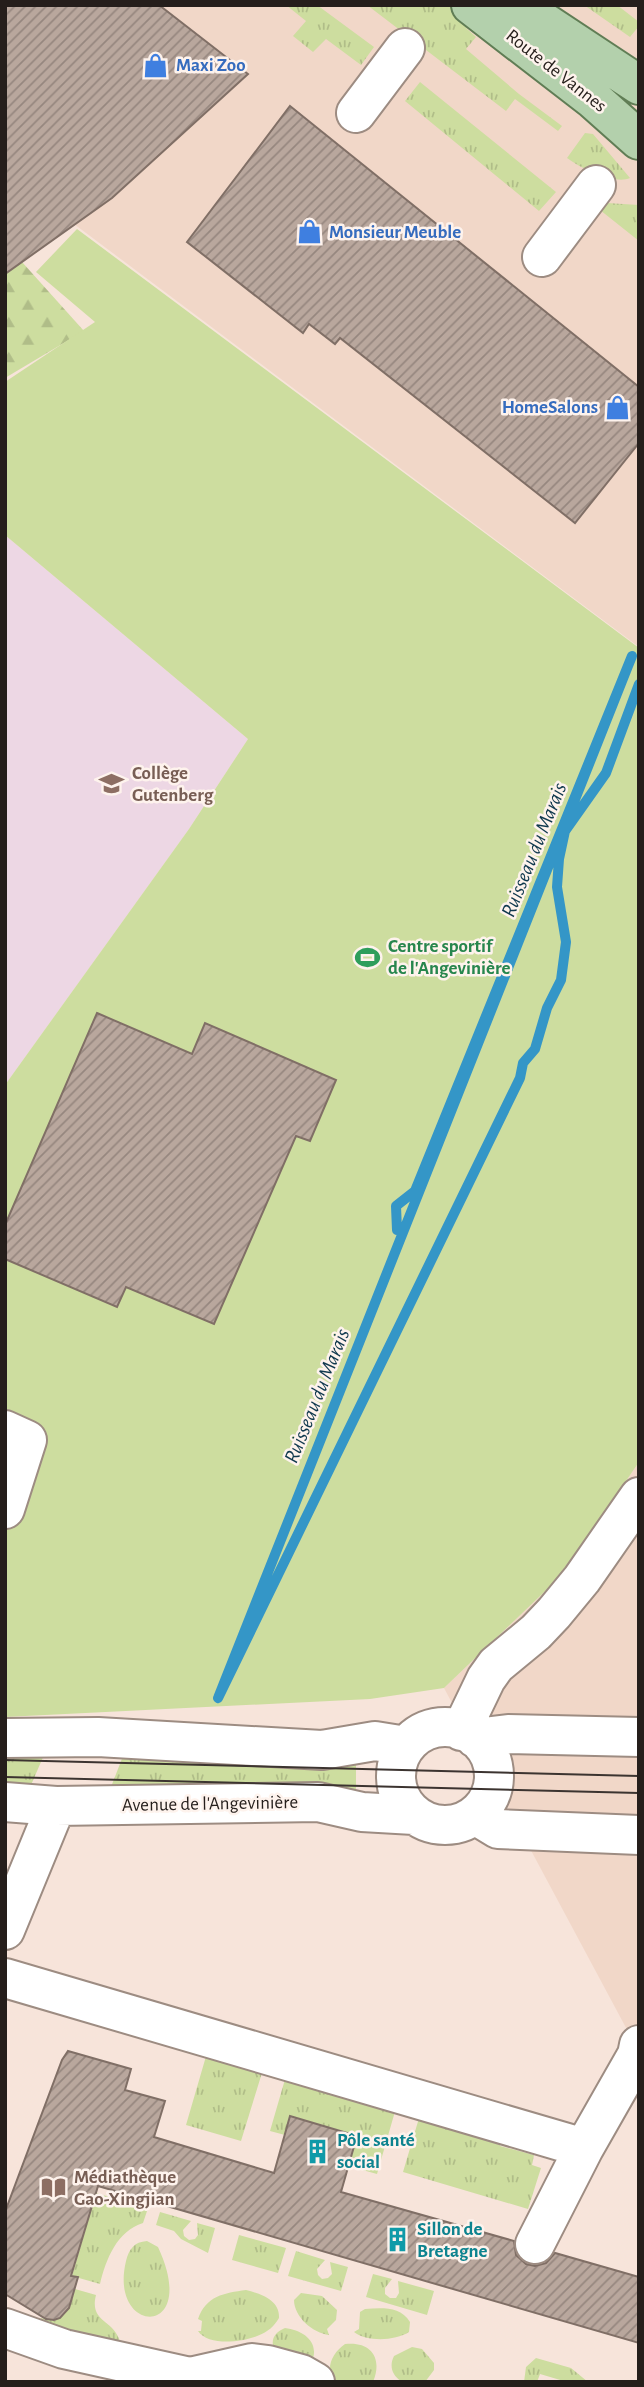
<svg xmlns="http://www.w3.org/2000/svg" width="644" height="2387" viewBox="0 0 644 2387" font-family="'Alegreya Sans',sans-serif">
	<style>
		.built { fill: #f1d7c8 }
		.education { fill: #edd7e4 }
		.grass { fill: url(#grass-tufts) }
		.forest { fill: url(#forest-firs) }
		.garden { fill: #cddd9f }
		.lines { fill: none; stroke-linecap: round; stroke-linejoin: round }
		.stream { stroke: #3496c7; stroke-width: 10 }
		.building { fill: url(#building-hatch); stroke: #806f66; stroke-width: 2 }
		.minor-casing { stroke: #9d8c82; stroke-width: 42 }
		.major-casing { stroke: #607d55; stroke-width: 42 }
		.minor { stroke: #fff; stroke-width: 38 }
		.major { stroke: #b3d0ac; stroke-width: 38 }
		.tram { stroke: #3c3430; stroke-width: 2 }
		.labels { text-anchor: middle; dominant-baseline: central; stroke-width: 5; stroke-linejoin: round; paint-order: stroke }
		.shop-label { font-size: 19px; font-weight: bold; fill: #366cbe; stroke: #fef3ed; text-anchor: start }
		.street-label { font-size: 19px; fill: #251e1b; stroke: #fef3ed }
		.education-label { font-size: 19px; font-weight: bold; fill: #785e54; stroke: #fef3ed; text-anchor: start }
		.leisure-label { font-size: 19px; font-weight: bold; fill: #27864d; stroke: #fef3ed; text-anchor: start }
		.culture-label { font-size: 19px; font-weight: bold; fill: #0d838f; stroke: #fef3ed; text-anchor: start }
		.water-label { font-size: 21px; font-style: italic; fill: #10394e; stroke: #fef3ed }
	</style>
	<defs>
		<pattern id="grass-tufts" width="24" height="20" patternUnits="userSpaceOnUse" patternTransform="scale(1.75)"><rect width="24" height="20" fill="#cddd9f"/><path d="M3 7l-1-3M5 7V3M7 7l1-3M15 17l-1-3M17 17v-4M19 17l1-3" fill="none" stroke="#b0bd88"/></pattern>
		<pattern id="forest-firs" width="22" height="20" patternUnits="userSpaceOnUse" patternTransform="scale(1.75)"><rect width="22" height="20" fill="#cddd9f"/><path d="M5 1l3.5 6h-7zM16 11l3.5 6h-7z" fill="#b0bd88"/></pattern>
		<pattern id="building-hatch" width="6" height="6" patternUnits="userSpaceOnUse" patternTransform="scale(1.75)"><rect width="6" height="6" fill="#b9a79d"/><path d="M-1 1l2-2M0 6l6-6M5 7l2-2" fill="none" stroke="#96877f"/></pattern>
	</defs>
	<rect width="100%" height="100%" fill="#f7e4da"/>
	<path class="built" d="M5,5h634v642l-565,-423 -69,48z
		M639,1462v590l-195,-364 117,-112z"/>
	<path class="education" d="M5,535l243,204 -59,90 -184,256z"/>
	<path class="grass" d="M286,5h31l57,42 -13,18 -35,-26 -13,13 -20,-16 13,-15z
		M367,5h83l21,18 -5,5 10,9 -10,12 53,45 43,32 -4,5 -43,-32 -9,12z
		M584,5h33l22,17v4l-9,11z
		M420,82l136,110 -17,19 -134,-110z
		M585,133l8,1 37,44c-15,7 -50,-10 -63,-20z
		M607,203l32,2v36l-39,-31z
		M5,1753l39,2 -13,30 -26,-1z
		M123,1756l233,6v31l-245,-6z
		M209,2046l56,17 -24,78 -55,-16z
		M288,2069l110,32 -21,73 -29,-8 9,-31 -66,-18 -6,18 -15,-4z
		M422,2108l82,24 -4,14 34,9 -2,10 9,3 -13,41 -125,-37z
		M96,2193l52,15 -5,15c-26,8 -37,36 -43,61l-28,-8z
		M160,2212l31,9 -8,9 1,6 5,4 6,-1 3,-4 -1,-12 18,5 -7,25 -27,-14 -7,-8 -18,-6z
		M239,2235l47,13 -8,25 -46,-13z
		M147,2241l11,6c43,92 -50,89 -32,14 3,-12 8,-19 21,-20z
		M296,2251l29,9 -8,9 1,6 4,4 6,-1 4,-4 -2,-12 18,5 -7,24 -53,-15z
		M373,2274l19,5 -7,9v6l5,4h6l3,-5 -1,-12 36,10 -7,24 -61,-18z
		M75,2289l21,6c-7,28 18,24 24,47l-86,-12 7,-12 13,3c15,-6 17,-17 21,-32z
		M246,2290c15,4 34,10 33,28 -3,5 -7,10 -12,13 -15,11 -58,17 -69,0h3l1,-10 -4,-2c8,-23 26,-26 48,-29z
		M301,2293l21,3 15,14 -1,10 -9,9 2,6c-16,-2 -35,-18 -35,-35z
		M365,2309c17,-1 35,-3 45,13l-1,10c-14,9 -42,10 -55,0l5,-3 1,-17z
		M285,2328c18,2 35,14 27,33l-38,-12c-4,-11 2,-17 11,-21z
		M345,2344c26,-3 38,14 28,38h-39c-9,-14 -2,-29 11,-38z
		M412,2347l10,2 12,14v7l-9,12 -24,-1c-9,-6 -12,-15 -7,-25z
		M536,2358l35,10 17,14h-21l-27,-8 -3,8h-13l2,-15z"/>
	<path class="forest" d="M22,262l62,69 -79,47v-106z"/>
	<path class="garden" d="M77,229l562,419v814l-78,114 -117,112 -74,11 -365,18v-632l184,-256 59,-90 -243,-204v-153l90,-60 -59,-50z"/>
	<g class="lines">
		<path class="stream" d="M397,1230l-1,-24 19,-15 217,-535 -414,1042 302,-620 3,-15 12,-14 12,-41 14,-28 5,-38 -9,-55 2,-28 6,-28 41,-58 33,-89"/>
	</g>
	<path class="building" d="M5,5h154l89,69 -136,124 -107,76z
		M290,106l349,281v56l-64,80 -235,-185 -5,6 -26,-20 -6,9 -116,-91z
		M97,1013l95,41 13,-31 131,57 -26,61 -14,-5 -82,188 -88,-37 -9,20 -112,-48v-34z
		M68,2051l63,18 -6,21 40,11 -11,36 120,36 16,-57 67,20 -16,56 173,49 2,14 10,9 9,2 11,-3 9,-10 84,24v66l-541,-157 -27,90 7,1 -9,31 -9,10 -6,2 -8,-1 -41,-25v-82l57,-152z"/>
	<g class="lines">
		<defs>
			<path id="minor" d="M356,113l49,-65
				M542,257l54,-72
				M5,1430l22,10 -22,69
				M396 1776a49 49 0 1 1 98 0a49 49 0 1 1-98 0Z
				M461,1731l25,-52 10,-14 40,-33 18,-19 28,-34 57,-82
				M5,1738l93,-1 224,13 53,-9 31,5
				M475,1738l33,-4 131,3
				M5,1802l51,4 262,-4 44,10 52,3
				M475,1815l23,14 141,6
				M5,1930l51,-124
				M5,1978l579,170
				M535,2244l49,-96 53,-93 2,-10
				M5,2328l59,21 126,28 62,-14 16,2 33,9 14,8"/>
			<path id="major" d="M471,5l123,95 45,40
				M518,5l121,80"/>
		</defs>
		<use href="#minor" class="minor-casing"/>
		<use href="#major" class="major-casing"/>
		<use href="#minor" class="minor"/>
		<use href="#major" class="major"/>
		<path class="tram" d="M5,1760l634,16
			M5,1777l634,16"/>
	</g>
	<defs>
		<symbol id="shop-bare" viewBox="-9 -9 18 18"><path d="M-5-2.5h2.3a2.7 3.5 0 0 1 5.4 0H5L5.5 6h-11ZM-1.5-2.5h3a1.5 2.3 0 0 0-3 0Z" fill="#3f7fe0" stroke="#fef3ed" stroke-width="2.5" paint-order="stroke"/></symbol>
		<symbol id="school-bare" viewBox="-9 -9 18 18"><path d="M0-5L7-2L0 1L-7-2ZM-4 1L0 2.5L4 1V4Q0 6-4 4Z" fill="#8d6e63" stroke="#fef3ed" stroke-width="2.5" paint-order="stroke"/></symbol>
		<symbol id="stadium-bare" viewBox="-9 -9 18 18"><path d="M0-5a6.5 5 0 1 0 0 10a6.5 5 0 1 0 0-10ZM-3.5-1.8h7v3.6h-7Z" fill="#2e9e5b" stroke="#fef3ed" stroke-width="2.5" paint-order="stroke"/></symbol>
		<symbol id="building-bare" viewBox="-9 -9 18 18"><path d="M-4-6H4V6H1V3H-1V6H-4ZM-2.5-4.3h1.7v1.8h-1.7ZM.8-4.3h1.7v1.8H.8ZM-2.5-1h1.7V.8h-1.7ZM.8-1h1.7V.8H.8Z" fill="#0f9aa8" stroke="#fef3ed" stroke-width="2.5" paint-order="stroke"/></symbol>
		<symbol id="library-bare" viewBox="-9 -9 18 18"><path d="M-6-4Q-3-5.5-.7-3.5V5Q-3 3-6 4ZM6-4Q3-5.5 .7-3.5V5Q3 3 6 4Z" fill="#8d6e63" stroke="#fef3ed" stroke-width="2.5" paint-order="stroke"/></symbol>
	</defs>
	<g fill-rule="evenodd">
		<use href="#shop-bare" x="138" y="48" width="35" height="35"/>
		<use href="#shop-bare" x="292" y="214" width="35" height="35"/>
		<use href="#shop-bare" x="600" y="390" width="35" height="35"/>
		<use href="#school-bare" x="94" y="766" width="35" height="35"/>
		<use href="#stadium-bare" x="350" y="940" width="35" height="35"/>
		<use href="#building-bare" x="300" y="2134" width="35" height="35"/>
		<use href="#library-bare" x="36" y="2170" width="35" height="35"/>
		<use href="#building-bare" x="380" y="2222" width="35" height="35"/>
	</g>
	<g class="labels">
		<g class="shop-label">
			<text x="176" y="65">Maxi Zoo</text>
			<text x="329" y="232">Monsieur Meuble</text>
			<text x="598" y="407" text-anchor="end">HomeSalons</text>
		</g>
		<g class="street-label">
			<text transform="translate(556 71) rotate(38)">Route de Vannes</text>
			<text transform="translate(210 1804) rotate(-1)">Avenue de l'Angevinière</text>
		</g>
		<g class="education-label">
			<text x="132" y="773">Collège<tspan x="132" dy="22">Gutenberg</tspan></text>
			<text x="74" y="2177">Médiathèque<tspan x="74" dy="22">Gao-Xingjian</tspan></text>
		</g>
		<g class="leisure-label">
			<text x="388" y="946">Centre sportif<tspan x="388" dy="22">de l'Angevinière</tspan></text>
		</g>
		<g class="culture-label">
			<text x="337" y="2140">Pôle santé<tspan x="337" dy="22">social</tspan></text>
			<text x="417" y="2229">Sillon de<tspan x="417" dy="22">Bretagne</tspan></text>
		</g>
		<g class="water-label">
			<text transform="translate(534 850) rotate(-68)">Ruisseau du Marais</text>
			<text transform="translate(317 1396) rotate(-68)">Ruisseau du Marais</text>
		</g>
	</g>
	<rect width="644" height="2387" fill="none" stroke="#251e1b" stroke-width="14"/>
</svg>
